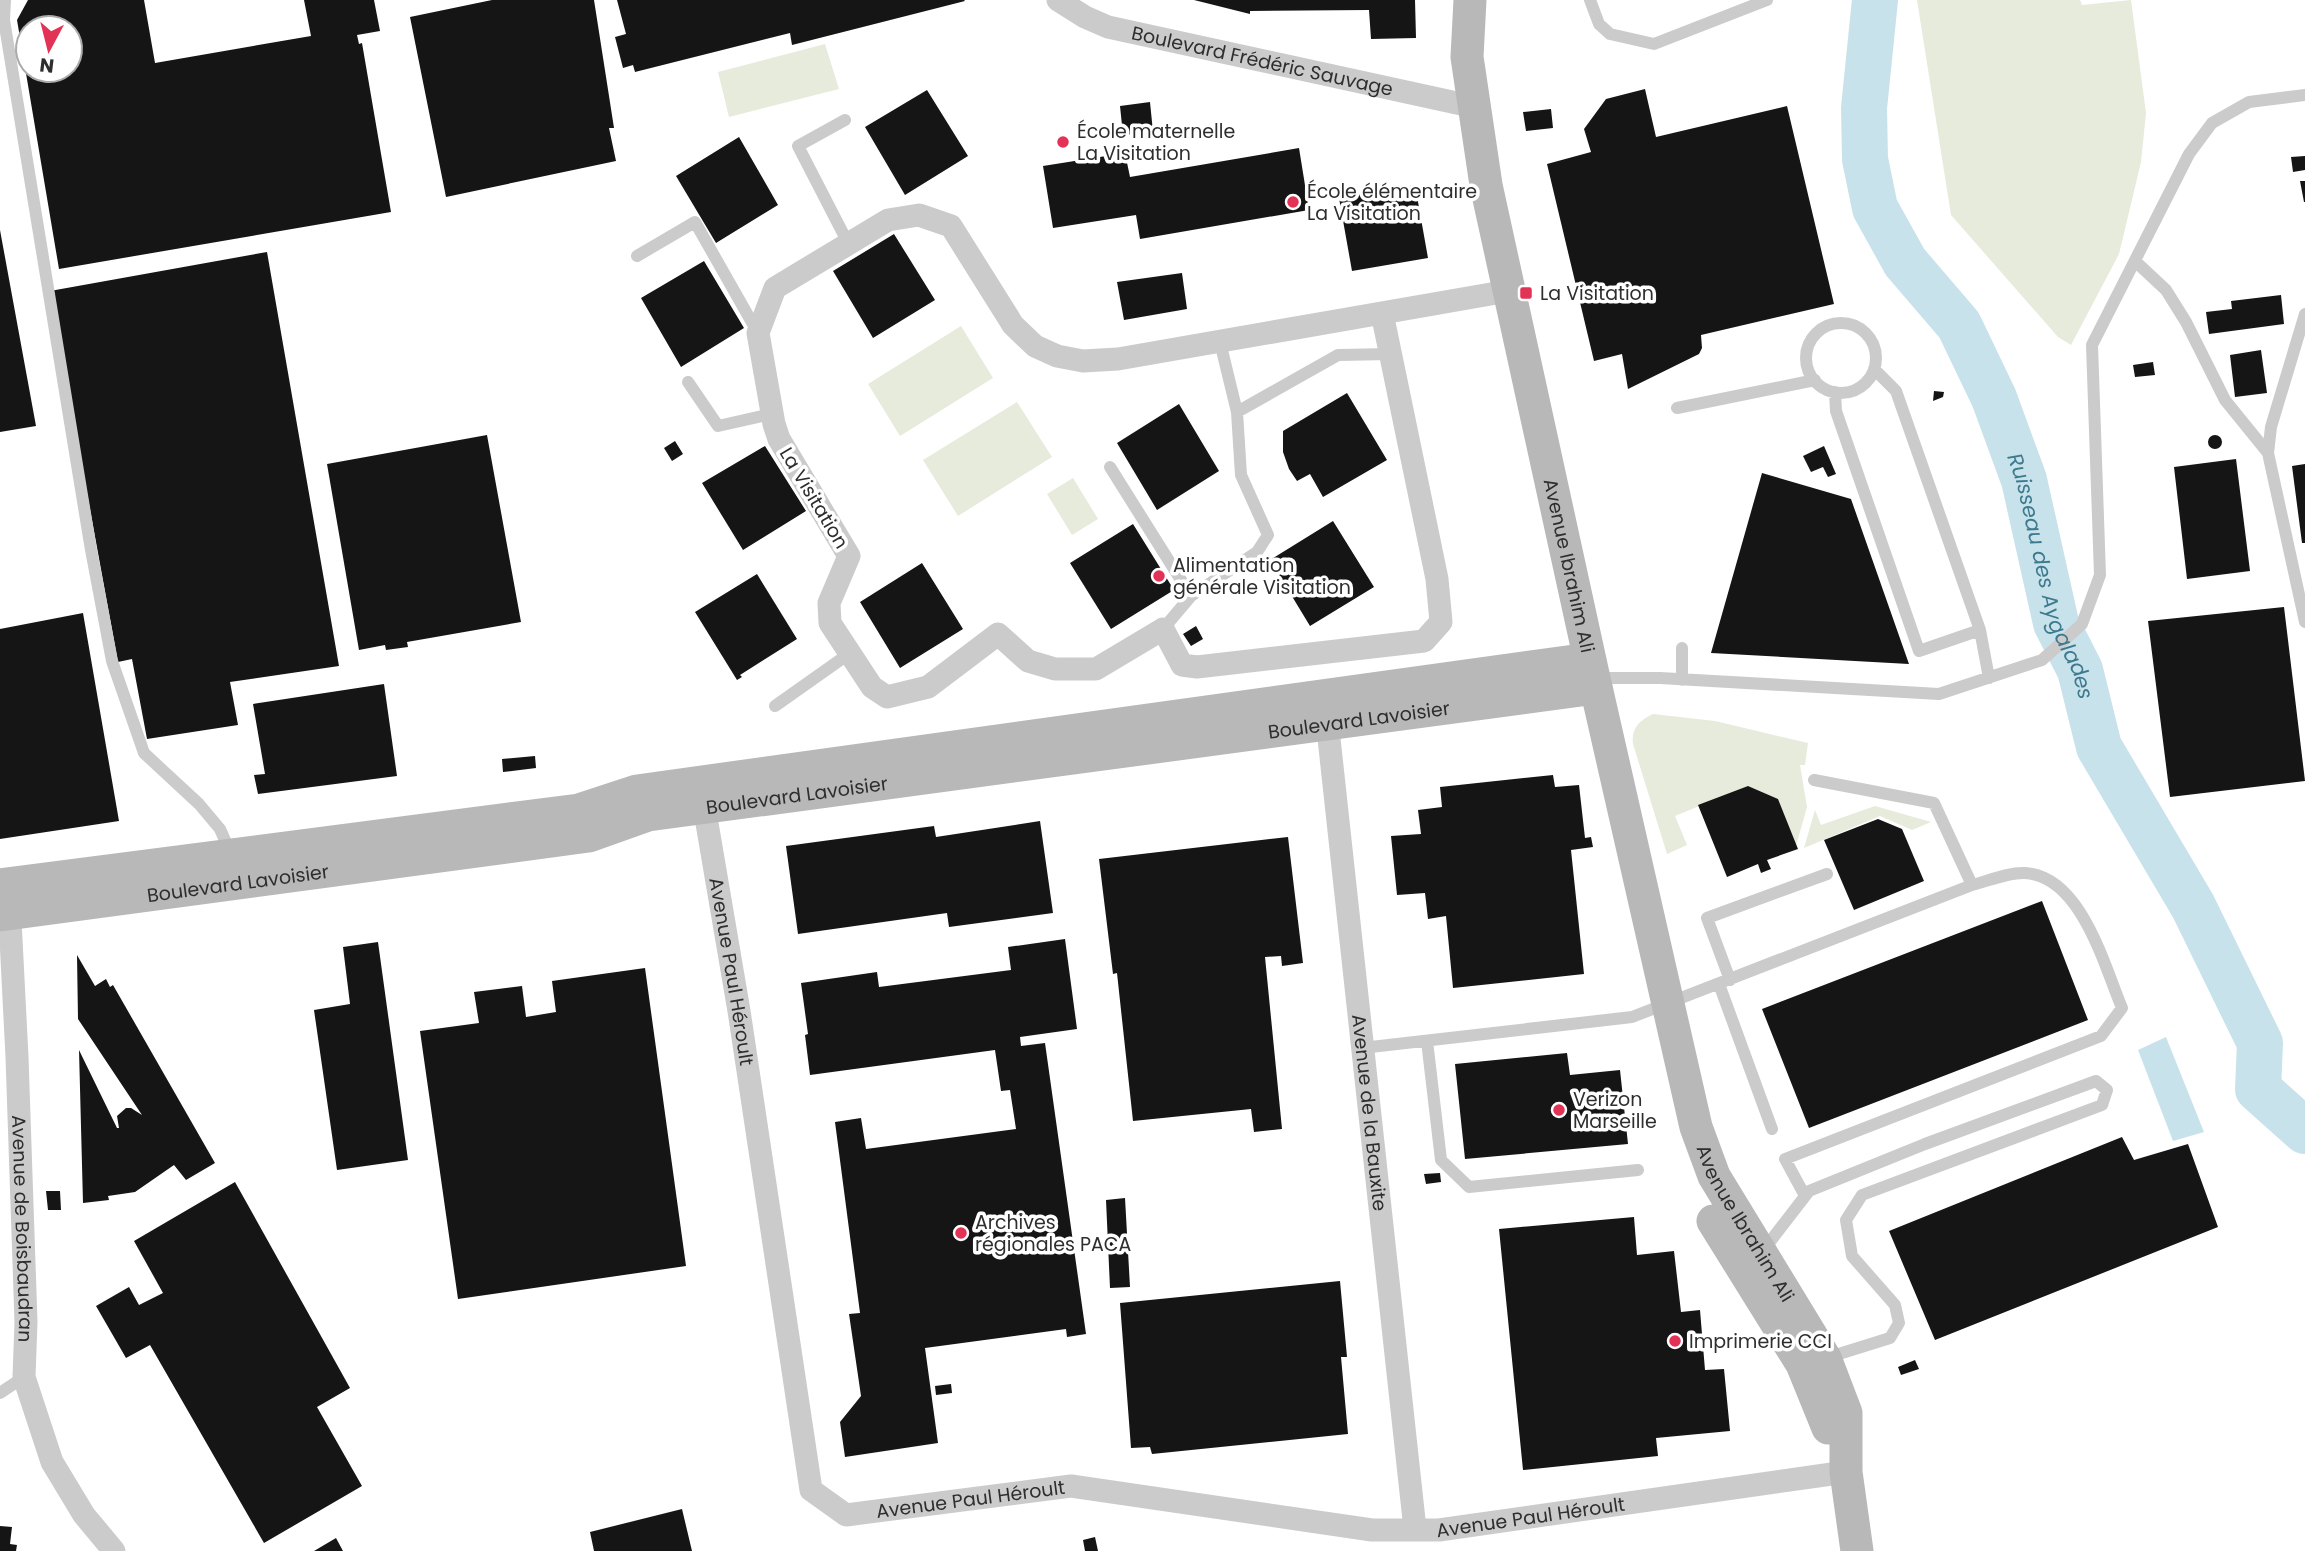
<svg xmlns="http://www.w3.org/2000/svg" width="2305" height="1551" viewBox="0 0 2305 1551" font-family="Poppins,sans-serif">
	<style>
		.green { fill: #e6ebdc }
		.water { fill: #c8e2eb }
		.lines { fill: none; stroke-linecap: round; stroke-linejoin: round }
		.river { stroke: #c8e2eb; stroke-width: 46 }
		.building { fill: #151515; fill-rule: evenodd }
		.lane { stroke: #cbcbcb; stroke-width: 12 }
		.street { stroke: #cbcbcb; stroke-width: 23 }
		.secondary { stroke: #b8b8b8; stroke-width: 33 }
		.poi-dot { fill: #e23357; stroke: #fff; stroke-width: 2.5 }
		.labels { text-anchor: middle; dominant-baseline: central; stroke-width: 7; stroke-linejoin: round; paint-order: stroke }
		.street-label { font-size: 19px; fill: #2e2e2e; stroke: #fff }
		.poi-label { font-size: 19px; fill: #2e2e2e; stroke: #fff; text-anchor: start }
		.water-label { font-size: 21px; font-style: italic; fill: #3d7a8e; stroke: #fff }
	</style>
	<rect width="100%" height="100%" fill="#fff"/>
	<path class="green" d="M1917,0h163l2,5 49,-5 15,113 -5,49 -22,92 -48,91 -13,-8 -107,-122z
		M825,44l14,45 -110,28 -11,-45z
		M961,326l32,52 -93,58 -32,-52z
		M1017,402l35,55 -94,59 -35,-56z
		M1073,478l25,41 -26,16 -25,-41z
		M1653,714l62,7 93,22 -3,22h-5l7,42 -11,39 -18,-47 -30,-13 -73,30 12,29 -20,9 -34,-110c-2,-16 6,-23 20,-30z
		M1875,806l56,16 -19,8 -32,-14 -76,32 11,-38 6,15z"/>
	<path class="water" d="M2166,1037l38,95 -31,9 -35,-91z"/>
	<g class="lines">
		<path class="river" id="s1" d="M1875,0l-11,108 1,51 10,49 30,54 54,63 35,73 30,82 32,143 24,47 19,77 94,159 67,137 -2,46 47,42"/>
	</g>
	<path class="building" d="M28,0h116l11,63 156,-27 -7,-36h70l6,31 -23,4 2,9 3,-1 29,169 -332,57 -42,-249zM28,28h42v42h-42z
		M492,0h102l20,128h-5l7,33 -170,36 -36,-180z
		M617,0h347l1,1 -173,44 -2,-12 -155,39 -2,-7 -10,3 -8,-31 11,-3z
		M1194,0h221l1,38 -45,1 -2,-29 -119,1v3z
		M1645,89l11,48 131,-31 47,198 -133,31 1,13 -3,6 -71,35 -6,-35 -28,7 -47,-197 44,-12 -7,-23 22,-30z
		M927,90l41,66 -63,39 -40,-68z
		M1150,102l3,30 -30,3 -3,-29z
		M1551,109l2,19 -27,3 -3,-19z
		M739,137l39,68 -62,38 -40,-67z
		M1299,148l10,62 -169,29 -4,-24 -83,13 -10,-62 82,-13 5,24z
		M2305,156v14l-12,2 -2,-15z
		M2300,181h5v21h-1z
		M1415,185l13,73 -76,13 -13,-73z
		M0,230l36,196 -36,6z
		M894,234l41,66 -62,38 -40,-67z
		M267,252l72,414 -109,16 8,43 -91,14 -15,-80 -14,3 -68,-371z
		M704,261l40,67 -63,39 -40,-69z
		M1182,273l5,36 -63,11 -7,-38z
		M2281,295l3,29 -75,10 -3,-22 26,-3 -1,-8z
		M2261,350l6,43 -32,4 -5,-42z
		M2153,362l2,13 -20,2 -2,-12z
		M1934,391l10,1 -1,5 -10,4z
		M1347,393l40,67 -64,37 -13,-23 -13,7 -8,-12 -6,-17v-21z
		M1179,404l40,67 -62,39 -40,-67z
		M487,435l34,187 -114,20 1,5 -22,3 -1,-5 -26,5 -32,-186z
		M2208 442a7 7 0 1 1 14 0a7 7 0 1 1-14 0Z
		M675,441l8,13 -11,7 -8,-13z
		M765,446l41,65 -63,39 -41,-67z
		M1824,446l12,28 -8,3 -5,-10 -12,5 -8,-16z
		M2236,459l14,112 -63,8 -13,-112z
		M2305,464v79h-3l-10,-77z
		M1762,473l89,26 58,165 -198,-11z
		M1333,521l41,66 -64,39 -40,-66z
		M1133,524l41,66 -63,39 -41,-66z
		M922,563l41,66 -63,39 -40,-66z
		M757,574l40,65 -57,36 2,2 -5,3 -42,-68z
		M2284,607l21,174 -135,16 -22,-176z
		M83,613l36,208 -119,18v-210z
		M1196,626l7,13 -12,7 -8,-12z
		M384,684l13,92 -139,18 -4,-19 11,-1 -12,-70z
		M535,756l1,12 -33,4 -1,-13z
		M1553,775l2,12 24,-2 6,53 6,-1 2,10 -22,3 13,124 -131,14 -7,-72 -18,3 -3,-26 -28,2 -6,-59 30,-2 -3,-24 24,-3 -2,-20z
		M1748,786l30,13 20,50 -31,11 4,9 -10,4 -3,-9 -31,13 -29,-72z
		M1878,819l24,10 22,52 -70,29 -30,-70z
		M1040,821l13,92 -104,14 -2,-14 -149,21 -12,-88 148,-20 2,11z
		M1288,837l15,126 -21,3 -1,-10 -16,1 17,172 -28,3 -3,-23 -118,12 -16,-148 -4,1 -14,-115z
		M2042,901l46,119 -279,108 -47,-119z
		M1065,939l12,90 -57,8 1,9 24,-3 41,291 -19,3 -1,-8 -141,19 13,95 -93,14 -5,-35 21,-26 -12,-82 11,-1 -25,-191 26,-4 5,31 150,-20 -6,-39 -9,1 -6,-41 -185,25 -5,-40 3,-1 -7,-51 76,-11 2,15 132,-17 -3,-23z
		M378,942l30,218 -71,10 -23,-160 36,-6 -7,-57z
		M77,955l18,31 11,-7 4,8 3,-2 102,178 -29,17 -12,-15 -39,27 -27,4 1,4 -26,3 -4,-153 38,78h2l-2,-12 9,-8h5l11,7 -64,-96z
		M645,968l41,298 -228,33 -38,-268 59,-8 -5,-31 48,-6 4,31 30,-5 -4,-31z
		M1567,1053l3,22 50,-5 8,74 -163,15 -10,-95z
		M2122,1137l12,23 54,-16 30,83 -283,113 -46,-109z
		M1440,1173l1,9 -15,2 -2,-10z
		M235,1182l115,206 -33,19 45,79 -98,57 -114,-198 -24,13 -30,-52 33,-19 10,18 24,-12 -29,-52z
		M46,1191h14l1,19h-13z
		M1125,1198l5,89 -20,1 -4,-88z
		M1634,1217l3,38 37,-4 7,61 19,-2 5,60 19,-1 6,62 -74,7 2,18 -135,14 -24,-241z
		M1340,1281l7,76h-6l7,77 -196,20 -2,-7 -19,1 -11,-145z
		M1915,1360l4,9 -18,6 -3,-8z
		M951,1384l1,9 -16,2 -1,-9z
		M682,1509l10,42h-98l-4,-19z
		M0,1526l12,1 -2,17 7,1 -1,6h-16z
		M1095,1537l3,14h-13l-2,-11z
		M336,1538l7,13h-29z"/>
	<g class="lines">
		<path class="lane" d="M5,0l-1,20 87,530 21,111 32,92 55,51 21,25 11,25
			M1590,0l9,24 11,10 44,10 113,-44
			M845,120l-47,26 50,97
			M637,256l58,-34 63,111
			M2135,261l31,29 20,32 39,78 43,53
			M2305,314l-34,113 -3,26 37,169
			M1806 358a35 35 0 1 1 70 0a35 35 0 1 1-70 0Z
			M1220,342l17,70
			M688,382l30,44 53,-12
			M1835,392l1,19 83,240 61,-21 -84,-239 -22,-22
			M1677,408l138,-28
			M1110,467l81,129
			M1163,629l28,-33 66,-44 11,-17 -27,-60 -4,-63 101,-57 53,-1
			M1980,630l9,48
			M1682,648v32
			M1596,678h64l279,16 103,-34 40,-36 18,-49 -8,-230 97,-191 23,-31 37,-21 56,-7
			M775,706l75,-53
			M1730,980l-23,-62 120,-44
			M1719,984l53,145
			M1427,1041l14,119 28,27 169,-17
			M1362,1048l270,-31 340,-132 -38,-82 -120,-23
			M1805,1196l-20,-37 316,-123 21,-28c-18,-43 -41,-132 -97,-135 -16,-1 -37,8 -53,12
			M1762,1252l47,-61 116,-47 171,-63 11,9 -5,15 -240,90 -16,25 6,36 43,49 4,18 -9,15 -64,20
			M0,1393l24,-16"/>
		<g class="street">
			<path id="s2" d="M1058,0l27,17 23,10 367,80"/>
			<path d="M1382,313l55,266 4,43 -17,19 -227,26 -15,-2 -19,-36 -67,40h-41l-27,-8 -30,-27 -70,53 -41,10 -15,-10 -42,-64 -1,-20 20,-47 -70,-117 -5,-15 -16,-91 17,-45 113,-68 31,-5 32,11 62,99 22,21 22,10 26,5 35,-2 390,-68"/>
			<path id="s3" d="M1326,711l89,818"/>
			<path id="s4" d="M702,794l37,217 72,479 35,25 225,-29 301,44h67l407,-58"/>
			<path id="s5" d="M9,900l8,157 9,265 -2,55 28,85 32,53 30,36"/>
		</g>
		<g class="secondary">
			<path id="s6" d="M1470,0l-3,57 19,128 107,489 103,453 18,49 111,182 21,55v59l11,79"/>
			<path d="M0,885l579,-75 58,-19 952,-132"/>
			<path id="s7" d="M0,915l589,-79 59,-21 948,-127"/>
			<path d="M1713,1221l89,143 26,64"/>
		</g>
	</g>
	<g class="poi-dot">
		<circle cx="1063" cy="142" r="7"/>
		<circle cx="1293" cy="202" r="7"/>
		<rect x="1519" y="286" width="14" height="14" rx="3.5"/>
		<circle cx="1159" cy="576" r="7"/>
		<circle cx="1559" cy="1110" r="7"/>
		<circle cx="961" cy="1233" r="7"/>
		<circle cx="1675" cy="1341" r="7"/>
	</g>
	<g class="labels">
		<g class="street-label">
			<text stroke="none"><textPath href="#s2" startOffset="215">Boulevard Frédéric Sauvage</textPath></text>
			<text transform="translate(814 498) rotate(59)">La Visitation</text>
			<text stroke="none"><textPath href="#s6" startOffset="576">Avenue Ibrahim Ali</textPath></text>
			<text stroke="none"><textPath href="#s7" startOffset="1374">Boulevard Lavoisier</textPath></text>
			<text stroke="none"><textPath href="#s7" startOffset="807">Boulevard Lavoisier</textPath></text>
			<text stroke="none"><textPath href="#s7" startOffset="240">Boulevard Lavoisier</textPath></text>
			<text stroke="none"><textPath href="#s4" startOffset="180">Avenue Paul Héroult</textPath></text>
			<text stroke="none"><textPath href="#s3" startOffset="404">Avenue de la Bauxite</textPath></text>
			<text stroke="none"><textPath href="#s6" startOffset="1260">Avenue Ibrahim Ali</textPath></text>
			<text stroke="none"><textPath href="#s5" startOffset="329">Avenue de Boisbaudran</textPath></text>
			<text stroke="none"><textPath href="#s4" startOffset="873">Avenue Paul Héroult</textPath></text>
			<text stroke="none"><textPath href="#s4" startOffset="1438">Avenue Paul Héroult</textPath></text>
		</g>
		<g class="poi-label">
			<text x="1077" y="131">École maternelle<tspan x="1077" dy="22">La Visitation</tspan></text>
			<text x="1307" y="191">École élémentaire<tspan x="1307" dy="22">La Visitation</tspan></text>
			<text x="1540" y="293">La Visitation</text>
			<text x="1173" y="565">Alimentation<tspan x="1173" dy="22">générale Visitation</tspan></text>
			<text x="1573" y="1099">Verizon<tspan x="1573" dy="22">Marseille</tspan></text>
			<text x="975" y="1222">Archives<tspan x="975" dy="22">régionales PACA</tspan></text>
			<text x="1689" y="1341">Imprimerie CCI</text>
		</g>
		<g class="water-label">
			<text stroke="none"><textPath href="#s1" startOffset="623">Ruisseau des Aygalades</textPath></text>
		</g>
	</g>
	<g transform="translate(49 49) rotate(187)"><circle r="33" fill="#ffffff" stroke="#ababab" stroke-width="2"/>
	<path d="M0-5L12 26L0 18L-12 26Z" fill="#e23357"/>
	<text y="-10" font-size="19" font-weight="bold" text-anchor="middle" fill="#2e2e2e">N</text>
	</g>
</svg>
